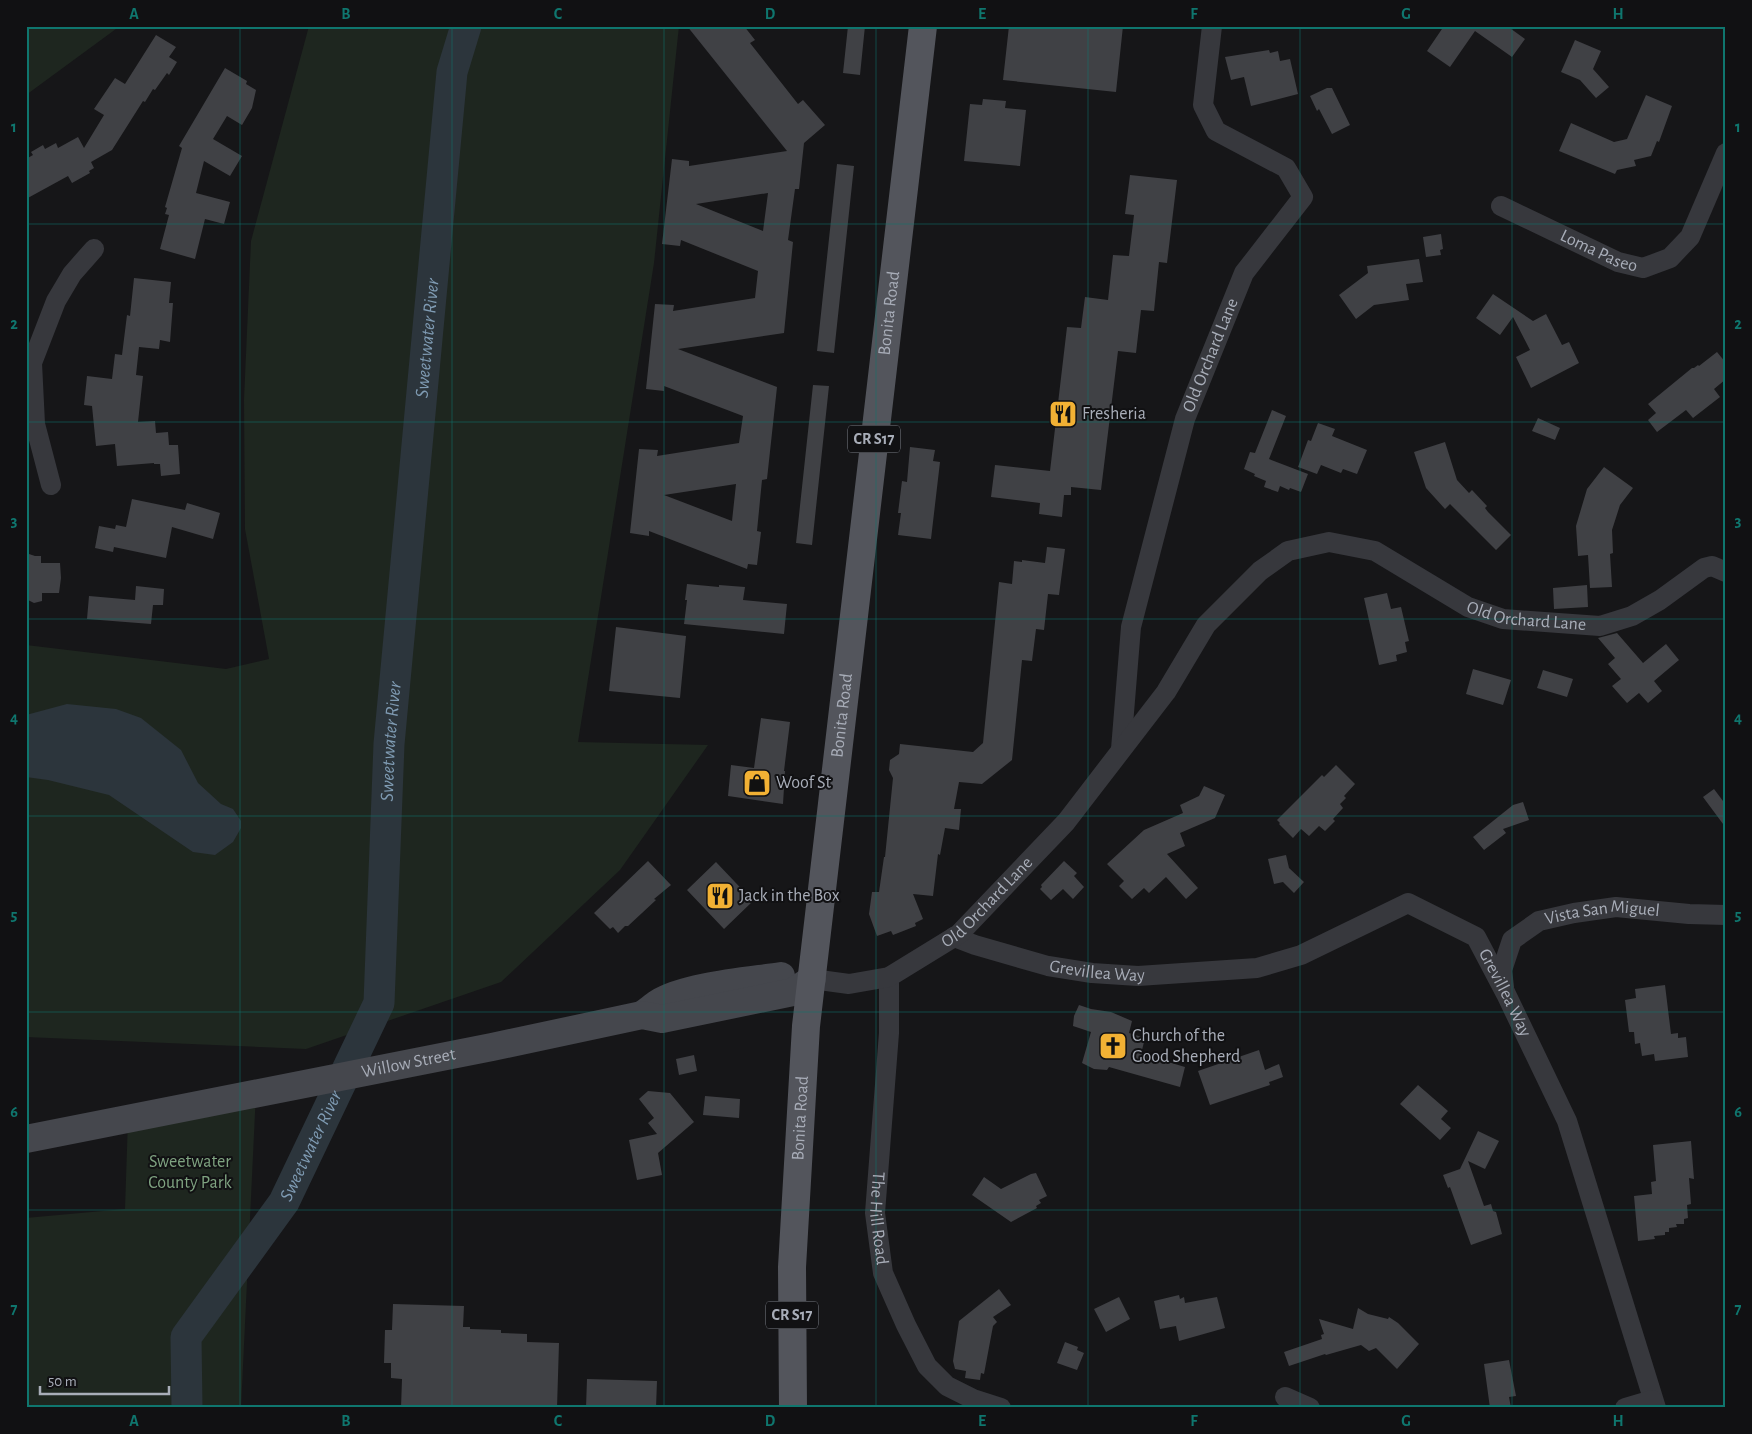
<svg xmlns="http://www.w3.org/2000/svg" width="1752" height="1434" viewBox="0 0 1752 1434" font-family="'Alegreya Sans',sans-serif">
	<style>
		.green { fill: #1e261f }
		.water { fill: #2c353c }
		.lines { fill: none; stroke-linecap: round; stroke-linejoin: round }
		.river { stroke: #2c353c; stroke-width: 31 }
		.building { fill: #404145; fill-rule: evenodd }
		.minor { stroke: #37383d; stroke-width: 20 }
		.secondary { stroke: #45474d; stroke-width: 28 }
		.primary { stroke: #53555c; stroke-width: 28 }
		.grid { fill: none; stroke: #0f766e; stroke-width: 1; stroke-opacity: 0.55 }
		.labels { text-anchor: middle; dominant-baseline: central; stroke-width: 4; stroke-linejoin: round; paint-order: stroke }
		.shield { fill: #111113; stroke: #7b7e86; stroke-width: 1 }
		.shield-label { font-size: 16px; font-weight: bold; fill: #a8adb8 }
		.street-label { font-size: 18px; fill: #a8adb8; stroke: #111113 }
		.poi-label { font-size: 18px; fill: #a8adb8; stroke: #111113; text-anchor: start }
		.park-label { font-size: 18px; fill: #7fa381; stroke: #111113 }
		.water-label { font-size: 19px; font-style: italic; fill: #7f9bb3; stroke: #111113 }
		.neatline { fill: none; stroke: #0f766e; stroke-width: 2 }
		.grid-label { font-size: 16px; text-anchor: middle; font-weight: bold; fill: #0f766e }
	</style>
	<rect width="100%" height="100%" fill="#161618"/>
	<path class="green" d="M26,26h94l-94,69z
		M309,26h370l-25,237 -76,479 130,3 -88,125 -119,112 -195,67 -280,-12v-392l200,24 43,-10 -24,-130 -1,-129 7,-159z
		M256,1092l-15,316h-215v-190l99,-9 3,-90z"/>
	<path class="water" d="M67,704l49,5 25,9 40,32 17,33 23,21 12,5 8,12v7l-8,14 -18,13 -22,-3 -84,-57 -61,-15 -22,-3v-62z
		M394,756l5,3 -10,249 -4,-1z"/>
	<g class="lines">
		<path class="river" id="s1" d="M187,1408l-1,-71 98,-135 95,-199 10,-259 63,-672 14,-46"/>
	</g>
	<path class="building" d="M687,26h57l11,14 -5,3 48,61 5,-4 22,25 -21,18 -5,46h-4l-7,51 5,2 -9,91 -106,16 99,38 -10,92 -5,1 -5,51 4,1 -4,33 -9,-1 -1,5 -98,-38v5l-19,-3 9,-84 19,1 -1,6 82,-13 4,-27 -79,-30v5l-18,-2 9,-85 19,1 -1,6 82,-13 3,-27 -77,-31 -1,6 -18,-2 10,-85 17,2v5l98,-15zM768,193l-5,38 -67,-27zM736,484l-4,37 -68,-26z
		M848,26h17l-5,49 -17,-2z
		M1009,26h114l-7,66 -113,-12z
		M1444,26h63l18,13 -13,18 -37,-26 -25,36 -23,-16z
		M156,35l20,12 -7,10 8,5 -8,13 -2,-2 -12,17 -2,-1 -8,13 -2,-1 -31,49 -21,12 3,6 -5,3 1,2 -18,10 -4,-7 -42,23v-40l7,-4 -2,-3 12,-7 2,4 11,-6 2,5 20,-11 6,11 20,-33 -10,-6 21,-31 10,6z
		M1575,40l26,11 -8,18 16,18 -13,11 -16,-18 -19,-8z
		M1269,50l1,3 8,-2 2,10 10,-2 8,35 -47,12 -7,-29 -13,3 -6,-23z
		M225,68l22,13 -1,3 10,6 -4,18 -10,17 -15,-9 -14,23 29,17 -12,20 -26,-15 -8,32 34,9 -6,22 -19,-5 -10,40 -35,-10 9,-34 -4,-1 2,-6 -2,-1 17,-59 -3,-2z
		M1327,88h5l18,37 -18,9 -13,-25 -2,2 -7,-15z
		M1646,95l26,11 -13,36 -2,-1 -6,15 -17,4 2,6 -19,4 -2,4 -56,-23 12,-28 43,19 13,-3z
		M983,99l23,2 -1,7 21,2 -6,56 -56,-5 6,-57 12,1z
		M837,164l17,2 -20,187 -17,-2z
		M1130,175l47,5 -10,83 -8,-1 -5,49 -13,-1 -5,43 -18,-2 -17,139 -30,-3v8h-7l-2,22 -23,-3 1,-11 -49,-6 4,-32 55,6 17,-144 14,1 4,-31 23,3 5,-45 16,1 5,-41 -9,-1z
		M1441,234l2,15 -3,1 1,5 -15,2 -3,-20z
		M1419,259l4,23 -17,2 3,16 -35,5 -18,14 -17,-24 29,-22 -1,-7z
		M134,278l37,4 -2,21h4l-3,39 -10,-2 -1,9 -20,-2 -3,28 7,1 -5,46 17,-1 1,12 12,-1 1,13h9l2,29 -19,2 -1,-12h-6v-1l-37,3 -2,-22 -19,2 -4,-40 -8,-1 3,-29 25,3 3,-25 7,1 5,-40 3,1z
		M1493,294l40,27 13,-7 16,31 7,-3 10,21 -48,25 -15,-31 14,-7 -17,-33 -13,18 -24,-17z
		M1717,352l9,11v16l-12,10 6,8 -27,21 -7,-8 -29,22 -9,-12 8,-7 -8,-9 44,-36h2l4,-3 1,1z
		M813,385l16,1 -17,159 -16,-2z
		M1272,410l14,6 -17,43 39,15 -7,18 -11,-4 -1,2 -9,-4 -2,6 -14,-5 2,-6 -12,-5 1,-2 -11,-5 6,-17 5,1z
		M1538,418l22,10 -5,12 -23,-9z
		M1318,423l17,6 -3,7 35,14 -10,24 -14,-5 -2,4 -20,-8 -4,9 -19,-7 10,-27 3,1z
		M1445,442l12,38 12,13 3,-3 15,16 -2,2 3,4 23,23 -15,15 -46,-46 -5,5 -19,-21 -12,-36z
		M910,447l25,3 -2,11 7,1 -9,77 -33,-4 3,-22h-3l4,-32 5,1z
		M1604,467l29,21 -13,17 -8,25 1,23 -3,1 2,33 -22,1 -2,-33 -10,1 -2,-30 11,-37z
		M132,499l53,11 2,-7 33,10 -7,26 -41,-12 -6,31 -52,-11 -1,5 -18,-4 4,-22 16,3 1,-4 10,2z
		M1047,547l18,2 -6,46 -11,-1 -4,36 -8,-1 -4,32 -10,-1 -10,100 -30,24 -23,-2 -5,27h7l-2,21 -14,-2 -5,27 -2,-1 -5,42 -20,-2 10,25 -8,4 1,3 -23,9 -2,-4 -14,5 -8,-22 3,-22h7l5,-35h1l8,-79 -4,-8 1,-10 9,-6 1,-10 73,8 10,-9 16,-161 13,2 2,-23 8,1v-2l23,3z
		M26,553l9,3h6v7h19l1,15 -2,15h-17v8l-8,2 -8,-4z
		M687,584l32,3v-2l26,2 -2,13 44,4 -3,30 -100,-10 3,-24h-2z
		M1587,585l1,22 -34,2 -1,-21z
		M136,586l28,3 -1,16h-10l-2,19 -64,-5 2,-23 46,4z
		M1387,593l4,16 10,-2 8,34 -4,1 2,10 -11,3 1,6 -18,4 -15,-67z
		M616,627l70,9 -6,62 -71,-7z
		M1617,633l26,30 23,-19 13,16 -25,21 8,10 -14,12 -9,-10 -12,10 -15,-17 9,-7 -13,-15 7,-6 -17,-20z
		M1473,669l38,11 -8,25 -37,-11z
		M1543,670l30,9 -6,18 -30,-9z
		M761,718l29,4 -6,49h1l-2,33 -55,-8 3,-31 23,3z
		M1336,765l19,19 -11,12 2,2 -6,6 3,4 -10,11 2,2 -10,10 -6,-5 -10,10 -8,-7 -8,9 -14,-14 1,-1 -3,-3 45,-45 2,2z
		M1204,786l21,9 -10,23 -35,15 5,13 -18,8 31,34 -12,11 -20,-22 -17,16 -5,-5 -12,11 -13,-13 5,-5 -17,-17 37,-34 39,-17 -3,-8 19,-9z
		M1714,789l12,16v23l-23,-31z
		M1523,802l6,18 -26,9 3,4 -22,17 -11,-13 40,-32z
		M1286,855l3,13 15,14 -10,11 -11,-11 -9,2 -6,-25z
		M648,861l23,24 -17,14 2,1 -28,26h-3l-7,7 -5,-6 -3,2 -16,-16z
		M1064,861l13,12 -3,3 10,11 -11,12 -10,-10 -12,11 -11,-11 2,-2 -1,-2z
		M716,862l37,39 -29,28 -37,-39z
		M1665,985l6,49 7,-1v5l8,-1 2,20 -33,4 -1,-7 -12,2 -2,-13 -5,1 -1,-12h-5l-4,-32 11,-2 -1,-9z
		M1079,1005l12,4 20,3 21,9 -3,12 16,5 -4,16 44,13 -5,20 -71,-20 -2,3 -13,-1 -12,-6 9,-31 -18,-6 1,-10z
		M1259,1050l6,20 14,-6 4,13 -14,5 1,3 -60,20 -12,-34z
		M694,1055l3,16 -18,4 -3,-16z
		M1418,1085l30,26 -7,8 10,9 -11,12 -40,-36z
		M648,1091l22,2 24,29 -36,31 4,22 -25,5 -8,-40 28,-6 -9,-11 6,-5 -15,-19z
		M705,1096l35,3 -1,19 -36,-3z
		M1478,1131l21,10 -14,28 -17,-8 16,45 7,-2 2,7 3,1 6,22 -31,11 -21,-58 -2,1 -5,-13 17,-6z
		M1691,1141l3,38 -5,-1 2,26 -4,1 1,13 -4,1v5h-8l1,3 -8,1v4h-4v3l-11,1 1,3 -17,2 -4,-45 18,-2 -1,-12 5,-1 -3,-36z
		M1036,1173l11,23 -8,4 2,3 -5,3 1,2 -26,14 -39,-27 12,-18 17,12 30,-15z
		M999,1289l12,16 -18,12 4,5 -4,4 -9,48 -3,-1 -1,7 -15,-2 1,-7 -11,-2 -2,-8 6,-40z
		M1179,1295l1,4 4,-2 1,6 32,-6 8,31 -46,13 -3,-15 -16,3 -6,-28z
		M1119,1297l11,22 -24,13 -12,-23z
		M393,1304l71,2 -1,21h7v2l31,1v3l26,1v8l32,1 -2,65h-156l1,-29 -11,-1v-15h-7l1,-33h7z
		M1358,1308l10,6 20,5 1,-2 9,6 21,21 -22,25 -21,-21 -7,3 -8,-6 -35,10 -1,-1 -36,12 -5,-14 38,-13 -1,-4 3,-1 -5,-15 34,10z
		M1065,1342l13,5 -1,3 7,3 -7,17 -20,-7z
		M1509,1360l7,36 -7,1 2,11h-21l-6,-44z
		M587,1379l70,2 -1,27h-70z"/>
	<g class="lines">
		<g class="minor">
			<path id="s2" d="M1501,206l117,56 25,6 27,-10 20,-21 36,-84"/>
			<path d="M51,485l-16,-61 -3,-61 24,-62 16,-27 22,-25"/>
			<path id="s3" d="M1121,749l10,-122 54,-208 59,-146 59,-76 -17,-29 -70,-37 -13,-26 9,-79"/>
			<path id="s4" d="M954,937l21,8 73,21 44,7 46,3 119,-8 44,-13 107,-52 68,34 30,57 61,127 89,287"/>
			<path id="s5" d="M889,977v56l-14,180 8,60 23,52 21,41 20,20 26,13 28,9"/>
			<path id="s6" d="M812,979l37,5 40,-7 70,-43 107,-112 100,-130 40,-67 54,-54 28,-20 41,-9 46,9 93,56 35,12 97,7 32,-10 28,-16 44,-32 8,-2 14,6"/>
			<path id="s7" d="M1504,987l-2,-17 10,-30 27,-19 35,-8 42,-6 73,7 37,1"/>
			<path d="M1285,1397l25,11"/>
			<path d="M1625,1408l27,-8"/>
		</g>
		<g class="secondary">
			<path d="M642,1015c5,-4 11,-8 16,-12 27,-17 90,-22 123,-27"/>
			<path id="s8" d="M26,1139l466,-92 150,-32 20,4 131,-27 19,-13"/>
		</g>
		<path class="primary" id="s9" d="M793,1408l-1,-141 14,-241 117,-1000"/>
	</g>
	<path class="grid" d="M240,26v1382M452,26v1382M664,26v1382M876,26v1382M1088,26v1382M1300,26v1382M1512,26v1382M26,224h1700M26,422h1700M26,619h1700M26,816h1700M26,1012h1700M26,1210h1700"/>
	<defs>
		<symbol id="restaurant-square" viewBox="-11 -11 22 22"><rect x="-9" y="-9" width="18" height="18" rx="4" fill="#f2b134" stroke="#111113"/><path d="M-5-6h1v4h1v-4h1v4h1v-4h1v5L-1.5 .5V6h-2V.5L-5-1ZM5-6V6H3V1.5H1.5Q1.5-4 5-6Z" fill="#111"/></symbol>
		<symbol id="shop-square" viewBox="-11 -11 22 22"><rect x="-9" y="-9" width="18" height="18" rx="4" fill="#f2b134" stroke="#111113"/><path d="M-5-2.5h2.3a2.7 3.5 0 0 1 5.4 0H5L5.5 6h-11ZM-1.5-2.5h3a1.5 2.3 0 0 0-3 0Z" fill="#111"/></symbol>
		<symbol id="church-square" viewBox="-11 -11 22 22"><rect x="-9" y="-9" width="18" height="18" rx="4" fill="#f2b134" stroke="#111113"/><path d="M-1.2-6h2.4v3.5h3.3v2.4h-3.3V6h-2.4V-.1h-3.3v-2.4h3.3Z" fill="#111"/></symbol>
	</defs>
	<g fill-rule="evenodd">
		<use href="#restaurant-square" x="1047" y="398" width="32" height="32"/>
		<use href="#shop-square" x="741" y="767" width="32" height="32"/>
		<use href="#restaurant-square" x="704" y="880" width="32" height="32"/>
		<use href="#church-square" x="1097" y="1030" width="32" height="32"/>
	</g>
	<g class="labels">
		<g class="shield">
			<rect x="848" y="425.5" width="52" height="27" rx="4"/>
			<rect x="766" y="1301.5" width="52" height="27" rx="4"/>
		</g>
		<g class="shield-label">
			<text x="874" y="439">CR S17</text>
			<text x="792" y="1315">CR S17</text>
		</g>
		<g class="street-label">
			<text stroke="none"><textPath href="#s2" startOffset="108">Loma Paseo</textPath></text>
			<text stroke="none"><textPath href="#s9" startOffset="1100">Bonita Road</textPath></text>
			<text stroke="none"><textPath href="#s3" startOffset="406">Old Orchard Lane</textPath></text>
			<text stroke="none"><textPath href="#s6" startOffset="925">Old Orchard Lane</textPath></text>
			<text stroke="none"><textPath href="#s9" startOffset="695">Bonita Road</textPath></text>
			<text stroke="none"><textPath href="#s6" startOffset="202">Old Orchard Lane</textPath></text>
			<text stroke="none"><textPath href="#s7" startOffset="146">Vista San Miguel</textPath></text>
			<text stroke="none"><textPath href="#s4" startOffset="148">Grevillea Way</textPath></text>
			<text stroke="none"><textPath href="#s4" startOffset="612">Grevillea Way</textPath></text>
			<text stroke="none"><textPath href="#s8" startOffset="390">Willow Street</textPath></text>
			<text stroke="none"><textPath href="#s9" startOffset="290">Bonita Road</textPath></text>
			<text stroke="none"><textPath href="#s5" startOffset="242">The Hill Road</textPath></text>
		</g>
		<g class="poi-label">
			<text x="1082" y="414">Fresheria</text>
			<text x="776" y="783">Woof St</text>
			<text x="739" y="896">Jack in the Box</text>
			<text x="1132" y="1036">Church of the<tspan x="1132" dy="21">Good Shepherd</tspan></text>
		</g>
		<g class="park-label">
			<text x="190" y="1162">Sweetwater<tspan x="190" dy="21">County Park</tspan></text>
		</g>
		<g class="water-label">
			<text stroke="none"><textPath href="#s1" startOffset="1125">Sweetwater River</textPath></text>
			<text stroke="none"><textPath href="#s1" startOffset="720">Sweetwater River</textPath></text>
			<text stroke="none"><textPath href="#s1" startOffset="300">Sweetwater River</textPath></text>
		</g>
	</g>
	<rect width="1752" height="1434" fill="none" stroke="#111113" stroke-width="55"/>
	<path d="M40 1386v8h129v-8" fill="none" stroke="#a8adb8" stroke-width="2.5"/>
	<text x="48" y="1386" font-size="15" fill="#a8adb8" stroke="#111113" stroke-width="4" paint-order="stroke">50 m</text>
	<rect x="28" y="28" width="1696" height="1378" class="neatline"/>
	<g class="grid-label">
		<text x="134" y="19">A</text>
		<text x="346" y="19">B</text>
		<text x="558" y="19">C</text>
		<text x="770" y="19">D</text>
		<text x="982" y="19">E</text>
		<text x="1194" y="19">F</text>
		<text x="1406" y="19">G</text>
		<text x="1618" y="19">H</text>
		<text x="14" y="132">1</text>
		<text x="1738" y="132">1</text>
		<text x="14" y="329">2</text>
		<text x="1738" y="329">2</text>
		<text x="14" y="526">3</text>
		<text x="1738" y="526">3</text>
		<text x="14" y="723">4</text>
		<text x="1738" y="723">4</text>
		<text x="14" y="920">5</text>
		<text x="1738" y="920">5</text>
		<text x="14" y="1117">6</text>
		<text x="1738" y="1117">6</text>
		<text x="14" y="1314">7</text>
		<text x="1738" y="1314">7</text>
		<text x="134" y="1426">A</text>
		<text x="346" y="1426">B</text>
		<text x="558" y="1426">C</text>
		<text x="770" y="1426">D</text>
		<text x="982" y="1426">E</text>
		<text x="1194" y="1426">F</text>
		<text x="1406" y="1426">G</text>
		<text x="1618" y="1426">H</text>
	</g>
</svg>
